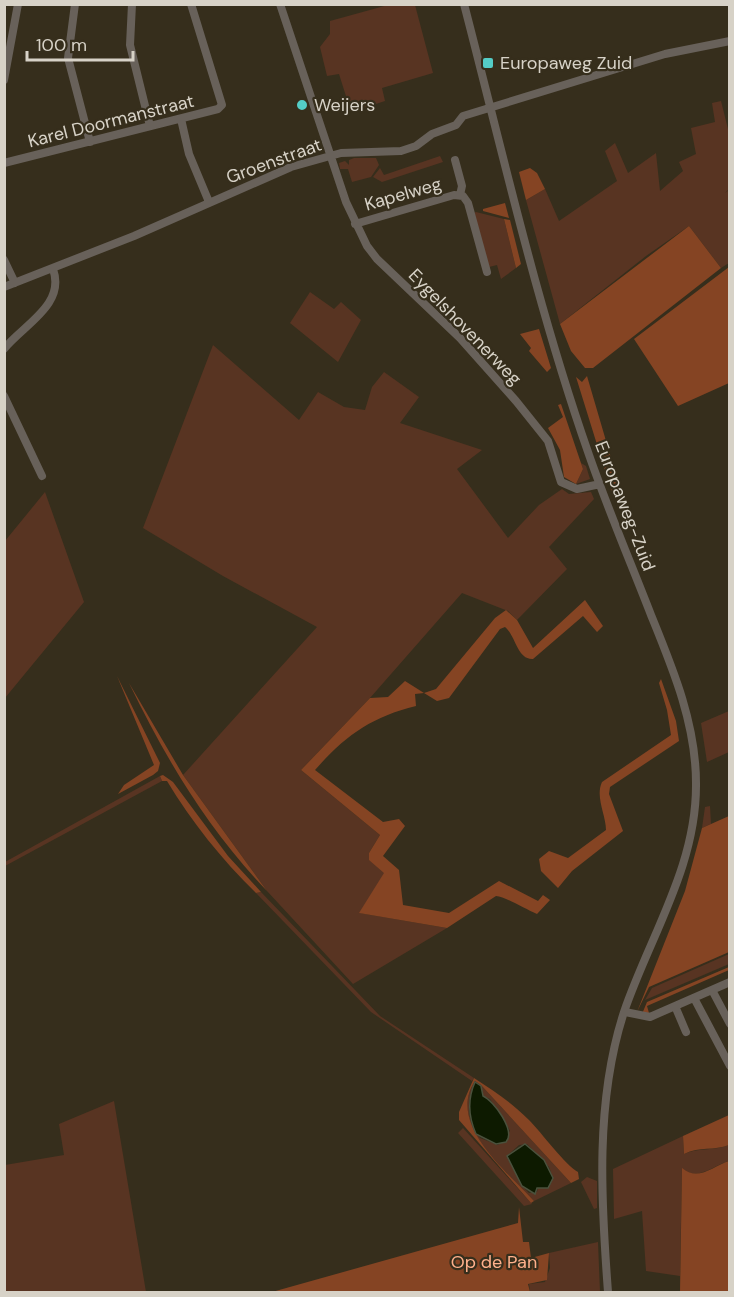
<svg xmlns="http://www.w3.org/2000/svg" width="734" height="1297" viewBox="0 0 734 1297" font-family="'DM Sans',sans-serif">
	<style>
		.green { fill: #583422; fill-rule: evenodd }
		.forest { fill: #854423 }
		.water { fill: #0d1a00; stroke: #4a513c; stroke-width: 1.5 }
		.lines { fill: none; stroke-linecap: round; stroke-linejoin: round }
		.minor { stroke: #68615a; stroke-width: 8 }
		.poi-dot { fill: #54cdc7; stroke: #362e1c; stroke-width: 2 }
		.labels { text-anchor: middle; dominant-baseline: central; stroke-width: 4.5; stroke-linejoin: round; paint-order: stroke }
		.poi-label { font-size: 18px; fill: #d7d2c7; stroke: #362e1c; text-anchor: start }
		.street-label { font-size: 18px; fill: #d7d2c7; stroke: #362e1c }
		.park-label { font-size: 18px; fill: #ffb18c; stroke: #362e1c }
	</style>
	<rect width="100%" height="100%" fill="#362e1c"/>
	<path class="green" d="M388,5h27l18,68 -51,15 3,13 -34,11 -12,-38 -12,2 -7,-29 10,-13v-13z
		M721,101l9,36 -1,52 -4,4 4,-3v73l-8,5 -32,-42 -43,30 -86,68 -34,-124 19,-11 14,32 58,-40 -12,-30 10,-8 13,30 28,-20 4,38 23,-20 -4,-9 17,-8 -5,-26 24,-6 -3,-19z
		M440,156l3,6 -61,20 -9,-5 7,-9 4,7z
		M354,158h22l3,7 -8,12 -19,5 -4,-13h-8l-1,-6 6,-2 4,4v-5z
		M476,212l28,7 12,49 -15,11 -4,-14 -8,2 -15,-54z
		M310,292l24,17 7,-7 20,18 -23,42 -48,-39z
		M213,345l86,75 19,-28 26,15 21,3 7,-23 12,-15 35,25 -19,26 82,27 -25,19 51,69 31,-33 23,-16 7,5 22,-2 3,7 -45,48 18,22 -50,51 -9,-9 -46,-18 -92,105 -69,72 79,65 -11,18 16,20 -25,40 87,15 -94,56 -86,-93 -84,-116 134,-148 -94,-51 -80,-48z
		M581,463l5,3 4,13 -14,5 7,-15z
		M45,492l39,110 -79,96v-157z
		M729,711v41l-22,10 -6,-39z
		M160,776l2,5 -157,85v-4z
		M710,806l1,18 -9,4 3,-21z
		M261,892l119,124 94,62 -2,3 -101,-69 -115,-119z
		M729,954v10l-84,36 7,-12z
		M475,1081l6,4 90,98 -37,18c-27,-30 -88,-76 -59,-120zM475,1082l6,4 2,10 7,3 18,28 2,4 -12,14 -18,-7c-14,-15 -13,-39 -5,-56zM527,1144l22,23 4,11 -5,10h-10l-1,4 -8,1 -7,-7 -15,-30 12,-11z
		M114,1101l32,191h-141v-127l59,-10 -5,-31z
		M463,1128l69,76 -8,2 -66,-73z
		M683,1136l1,18c16,-7 30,-3 45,-9v16c-17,5 -30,20 -47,8l-2,107 -34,-5 -4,-60 -28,8 -1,-50z
		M587,1177l10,4v27l-3,1 -13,-27z
		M598,1242l2,50h-70l-1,-8 16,-2 5,-14 -1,-15z"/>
	<path class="forest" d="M530,168l7,5 8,16 -19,11 -7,-28z
		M505,203l4,15 -26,-7v-2z
		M504,219l6,1 11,44 -5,4z
		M689,226l32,42 -128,100h-8l-14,-17 -11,-27z
		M729,267v116l-51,23 -44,-67z
		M539,329l12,39 -4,4 -18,-21 2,-3 -11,-14z
		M587,376l34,116 -8,4 -37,-119 6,5z
		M561,404l22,65 -7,15 -12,-7 -4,-27 -12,-22 15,-11 -5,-12z
		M585,600l18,26 -6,6 -14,-16 -50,43c-16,1 -17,-23 -28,-32l-5,2 -51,69 -12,3 -13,-8 -9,1 1,12c-45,11 -71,30 -101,64l68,52 16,-3 6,7 -22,30 16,14 4,35 46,8 50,-32 39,20 5,-6 7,5 -13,14c-12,-5 -31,-17 -41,-18l-49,32 -88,-15 25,-40 -15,-13v-7l11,-18 -79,-65 69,-72 18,-1 17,-16 19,12 12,-4 59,-71 11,-8 11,10 16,28z
		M117,676l43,87 -2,8 -5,4 -35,19 6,-9 30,-20z
		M661,679l15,42 3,20 -69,46 -1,7 14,37 -51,40 -14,17 -17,-17 -2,-12 10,-8 19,7 38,-28c0,-15 -11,-33 -4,-48l69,-47 -4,-25 -8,-27z
		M129,683l54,92 84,116c-60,-63 -100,-130 -138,-208z
		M163,775l10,7 55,74 33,36 -5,1c-34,-33 -65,-72 -89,-112h-5l-2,-5z
		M729,816v136l-80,35 -12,25 48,-121 17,-63z
		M729,967v3l-82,36 2,7 -7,1 5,-12z
		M474,1078c20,13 37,24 55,42 12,12 37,46 49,52l1,7 -8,4 -90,-98 -6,-4c-29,43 33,91 59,120l-3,2 -72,-83v-8z
		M729,1115v30c-15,6 -29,1 -45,9l-1,-18z
		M729,1161v131h-49l2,-124c16,14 31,-2 47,-7z
		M519,1207l4,35h6l2,16 18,-5 -2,27 -19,4 2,8h-258l246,-69z"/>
	<path class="water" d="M475,1082l6,4 2,10c11,5 33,35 23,46l-10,2 -20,-10c-8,-18 -9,-34 -1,-52z
		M525,1144l19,16 9,18 -5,10h-11l-2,6 -13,-8 -15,-30z"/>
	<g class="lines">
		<path class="minor" d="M75,4l-7,54 22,84
			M132,4l-2,41 20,81
			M280,4l66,198 21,44 10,13 83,79 56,63 32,40 13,41 16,7 23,-5
			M464,4c39,150 73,302 124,448 19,55 42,109 63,163 22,54 45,109 45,168 1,83 -46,153 -72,229 -29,89 -23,188 -16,280
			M4,80l14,-76
			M181,119l8,35 20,48
			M455,160l7,26 -2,9
			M4,163l214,-54 4,-4 -31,-101
			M355,224l99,-29 9,1 5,7 19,69
			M4,260l11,23
			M4,287l130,-51 157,-69 50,-14 60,-2 15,-5 16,-12 24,-9 7,-9 202,-62 65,-13
			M4,349c19,-24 62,-44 49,-80
			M4,396l38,80
			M712,990l18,34
			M694,998l36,68
			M675,1006l11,26
			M625,1012l25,5 80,-35"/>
	</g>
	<g class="poi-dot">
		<rect x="482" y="57" width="12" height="12" rx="3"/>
		<circle cx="302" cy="105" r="6"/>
	</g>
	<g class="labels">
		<g class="poi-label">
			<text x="500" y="63">Europaweg Zuid</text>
			<text x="314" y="105">Weijers</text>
		</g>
		<g class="street-label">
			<text transform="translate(111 121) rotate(-14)">Karel Doormanstraat</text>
			<text transform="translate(274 161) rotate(-20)">Groenstraat</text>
			<text transform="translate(403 194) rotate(-16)">Kapelweg</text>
			<text transform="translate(465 327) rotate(46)">Eygelshovenerweg</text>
			<text transform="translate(625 506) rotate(69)">Europaweg-Zuid</text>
		</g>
		<g class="park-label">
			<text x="494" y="1262">Op de Pan</text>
		</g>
	</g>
	<rect width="734" height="1297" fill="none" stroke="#d7d2c7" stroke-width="12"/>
	<path d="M27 51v9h106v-9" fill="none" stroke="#d7d2c7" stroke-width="3"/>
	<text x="36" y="51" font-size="18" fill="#d7d2c7" stroke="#362e1c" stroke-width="4.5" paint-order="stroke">100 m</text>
</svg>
